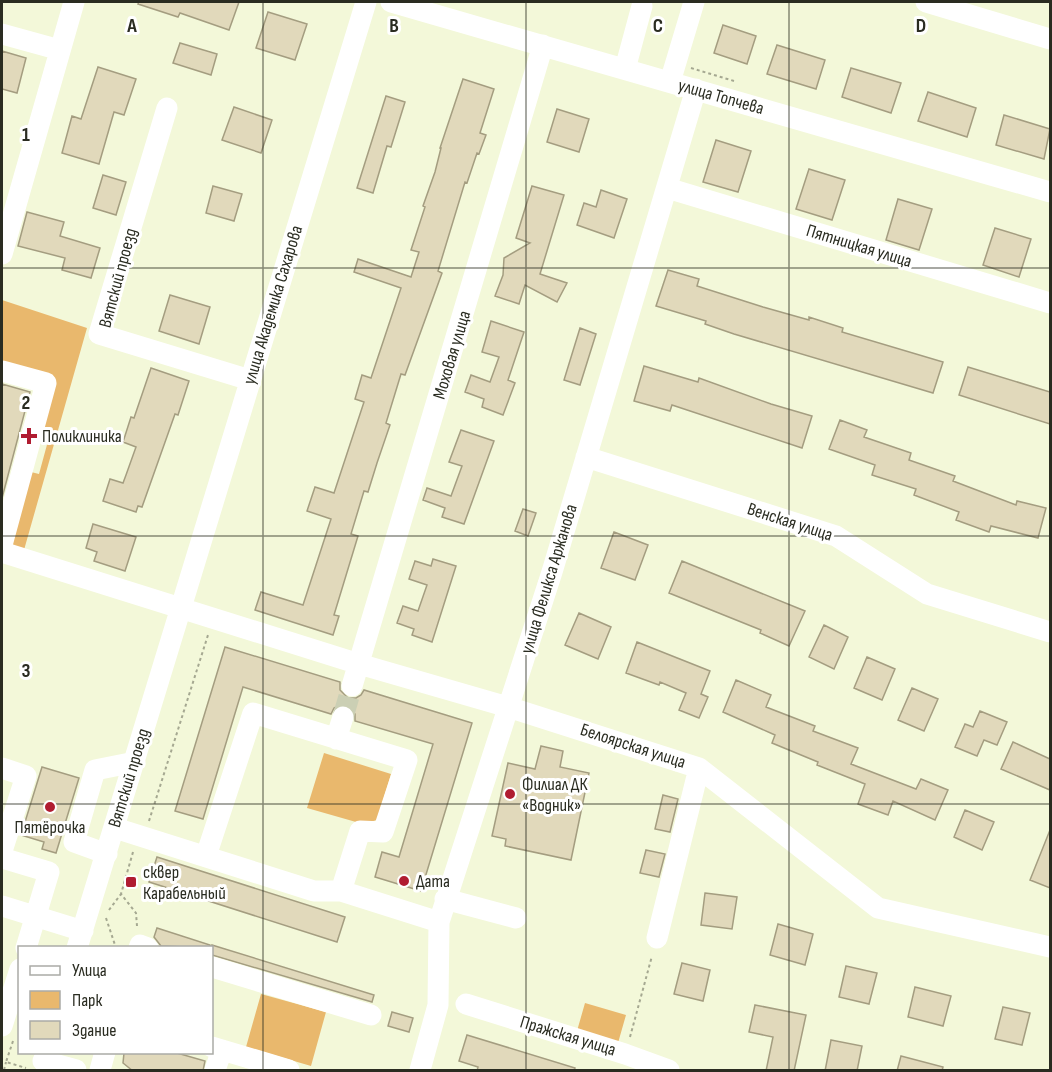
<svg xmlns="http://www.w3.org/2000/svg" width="1052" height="1072" viewBox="0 0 1052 1072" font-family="'Sofia Sans Condensed',sans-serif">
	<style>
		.green { fill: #e9b86d }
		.building { fill: #e1d9bb; stroke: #a49d80; stroke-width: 1.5 }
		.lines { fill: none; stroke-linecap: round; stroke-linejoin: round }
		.minor-tunnel { stroke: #cbcfb4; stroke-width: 21; stroke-dasharray: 21 10; stroke-linecap: butt }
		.path { stroke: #a5a891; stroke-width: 2; stroke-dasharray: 3 3; stroke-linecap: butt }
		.minor { stroke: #fff; stroke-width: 21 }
		.grid { fill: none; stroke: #2a2c21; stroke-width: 1.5; stroke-opacity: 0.55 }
		.poi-dot { fill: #b01c31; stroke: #fff; stroke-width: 2 }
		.labels { text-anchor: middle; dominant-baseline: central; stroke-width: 6; stroke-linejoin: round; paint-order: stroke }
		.street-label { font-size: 18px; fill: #2a2c21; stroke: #fff }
		.poi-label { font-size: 18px; fill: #2a2c21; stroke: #fff; text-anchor: start }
		.grid-label { font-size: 20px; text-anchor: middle; font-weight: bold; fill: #2a2c21; stroke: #fff; stroke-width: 6; stroke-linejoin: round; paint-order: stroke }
	</style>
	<rect width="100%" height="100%" fill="#f3f8d9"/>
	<path class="green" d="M2,300l85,28 -63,222 -16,-5 19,-74 12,3 12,-44 -10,-3 14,-46 -53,-17z
		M324,753l67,21 -14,46 -14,4 -56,-16z
		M261,994l65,18 -15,54 -65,-19z
		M585,1003l41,12 -8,28 -41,-12z"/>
	<path class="building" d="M139,2h100l-10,28 -49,-17 -2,4 -40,-13z
		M268,12l39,12 -12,36 -39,-12z
		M723,25l33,11 -9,28 -33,-11z
		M180,43l37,11 -6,21 -38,-12z
		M777,45l48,15 -9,29 -49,-15z
		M2,51l24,7 -9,35 -15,-4z
		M98,67l38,12 -12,36 -10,-3 -15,52 -37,-11 10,-37 9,3z
		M851,68l50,15 -10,30 -49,-16z
		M463,79l31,10 -14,44 6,2 -7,19 -2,-1 -10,30 -2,-1 -27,89 4,2 -37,102 -4,-1 -15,49 4,2 -13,38 -9,29 -4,-1 -13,43 7,2 -24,79 5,1 -6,19 -78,-25 6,-18 42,13 28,-86 -24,-8 8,-24 19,6 30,-91 -9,-3 7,-24 9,3 30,-90 -47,-16 4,-13 53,18 8,-25 -8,-2 14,-43 -2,-1 12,-34 6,-24h-1z
		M928,92l48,16 -9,29 -49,-16z
		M386,96l19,6 -14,45 -4,-1 -14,47 -16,-5z
		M234,107l38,13 -11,33 -39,-13z
		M557,109l32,10 -10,33 -32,-10z
		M1004,115l46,14 -6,30 -48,-14z
		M716,140l35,11 -13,41 -35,-10z
		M809,169l36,11 -13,40 -36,-11z
		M103,175l23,7 -10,33 -23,-7z
		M213,186l29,8 -8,27 -28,-8z
		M532,186l32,9 -24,79 27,9 -10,19 -32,-17 -6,19 -24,-8 8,-21 1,-17 26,-15 -14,-5z
		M601,190l26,9 -13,39 -37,-13 7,-22 12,4z
		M898,199l34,10 -13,41 -33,-10z
		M27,212l37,10 -4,14 40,12 -9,30 -29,-8 3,-12 -47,-12z
		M995,228l36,11 -12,38 -36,-12z
		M668,270l31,9 -2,7 66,21 46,13v-3l34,11 -1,4 101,30 -10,31 -199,-59 -29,-10 1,-3 -50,-15z
		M170,295l40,12 -11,37 -40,-13z
		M491,321l33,11 -16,48 7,3 -12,32 -21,-8 2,-8 -19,-7 6,-17 19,7 9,-25 -17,-5z
		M580,328l16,6 -16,51 -16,-5z
		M644,366l54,16 1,-4 72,26 41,12 -10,32 -130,-43 -2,6 -36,-10z
		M968,367l82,25v32l-91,-29z
		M151,368l38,13 -11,34 -3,-1 -33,93 -4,-1 -2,6 -33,-11 7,-22 13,4 3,-8 10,-28 -13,-5 8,-25 3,1z
		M2,384l28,8 -28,106z
		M840,420l27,10 -3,7 47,16 -2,7 46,16 -2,5 63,24 1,-4 29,7 -8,30 -47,-12 -2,6 -33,-12 3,-8 -45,-17 2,-6 -44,-14 3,-10 -46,-16z
		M461,430l33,11 -30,83 -22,-7 3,-9 -22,-8 4,-12 24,8 11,-30 -13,-4z
		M523,509l13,4 -8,23 -13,-5z
		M93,524l43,13 -11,34 -31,-10 3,-9 -11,-4z
		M614,532l34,13 -13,35 -34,-12z
		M433,559l23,7 -24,76 -20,-7 2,-6 -17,-6 6,-17 15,5 9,-26 -18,-6 6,-18 16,5z
		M682,561l123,50 -16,35 -29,-13 1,-3 -92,-37z
		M579,613l32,14 -13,32 -33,-14z
		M824,625l24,12 -14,32 -25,-12z
		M637,642l73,29 -9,23 7,3 -9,21 -20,-8 7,-17 -26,-11 -1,3 -33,-12z
		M225,647l115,35v8l8,8h8l5,-3 3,-5 108,33 -51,168 -46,-14 7,-25 17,5 34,-113 -78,-23v-7l-8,-9h-7l-6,3 -3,6 -88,-27 -40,132 -28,-8z
		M867,657l28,12 -13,31 -28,-12z
		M736,680l35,15 -5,12 49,19 -2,5 45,17 -7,16 65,25 5,-10 27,11 -13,30 -42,-19 -5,14 -30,-11 7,-20 -48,-19 1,-3 -46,-19 3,-8 -52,-23z
		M912,688l26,11 -14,32 -26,-11z
		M980,711l27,11 -10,23 -13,-5 -7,16 -22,-9 10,-23 8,3z
		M1013,742l37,17v31l-49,-21z
		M541,746l22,5 -3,16 29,6 -18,87 -66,-14 1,-7 -14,-3 16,-73 27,6z
		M42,767l37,11 -23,75 -14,-4 2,-7 -23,-7z
		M663,795l15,4 -8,33 -15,-3z
		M965,810l29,12 -12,28 -28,-13z
		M1050,830v58l-20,-8z
		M646,850l19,4 -6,23 -19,-4z
		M157,857l188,60 -8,25 -188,-60z
		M705,893l32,4 -5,32 -31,-4z
		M778,924l35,10 -8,31 -35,-10z
		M157,928l53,17v3l-49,-2 -7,-9z
		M212,945l162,50 -2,7 -160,-47z
		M682,963l28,7 -7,31 -29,-7z
		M846,966l31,7 -8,31 -30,-7z
		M915,987l36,9 -8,30 -35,-9z
		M755,1005l51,10 -12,56h-28l7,-34 -24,-5z
		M1003,1007l27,6 -8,32 -27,-6z
		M392,1012l21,6 -4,14 -21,-6z
		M467,1035l108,33 -1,3h-97l1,-4 -19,-6z
		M831,1040l31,6 -5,25h-32z
		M124,1053h53l28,8 -2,10h-70l-10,-8z
		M901,1056l42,11 -1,4h-45z"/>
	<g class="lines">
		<path class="minor-tunnel" d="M343,717l9,-31"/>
		<path class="path" d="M691,68l43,13
			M149,821l59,-186
			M133,852l-12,42 15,19 1,13
			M109,910l12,-16
			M106,918l10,30
			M630,1037l22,-81
			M13,1041l-7,21 20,6
			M4,1070l2,-8"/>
		<path class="minor" d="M391,2l659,190
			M926,2l124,37
			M2,34l58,16
			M625,69l17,-63
			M670,82l24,-80
			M167,108l-68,226 151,46
			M667,188l383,115
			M2,254l72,-252
			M2,371l44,12 -44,162
			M586,457l250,79 91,58 123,38
			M2,552l357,112 149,43 191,61 179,140 172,39
			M352,686l191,-641
			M336,739l7,-22
			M2,768l24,8 -24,75
			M115,828l199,63h27
			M107,854l-33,-12 21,-72 40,-8
			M206,856l47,-143 154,47 -24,72 -23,-1 -19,60 98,31
			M2,858l47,14 -23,76
			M445,899l71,19
			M2,906l81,25
			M657,938l42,-170
			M77,948l289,-946
			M139,948l1,-3 8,3
			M212,967l159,48
			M466,1004l159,50 44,16
			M2,1026l18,-57
			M212,1047l77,23
			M43,1061l33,9
			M100,1070l5,-18
			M215,1070l7,-20
			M420,1070l18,-65 1,-83 113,-350 144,-483"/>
	</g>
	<path class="grid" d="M263,2v1068M526,2v1068M789,2v1068M2,268h1048M2,536h1048M2,804h1048"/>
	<g class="poi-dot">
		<path d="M26 427h6v6h6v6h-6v6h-6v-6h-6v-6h6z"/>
		<circle cx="510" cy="794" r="6"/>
		<circle cx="50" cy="807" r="6"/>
		<circle cx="404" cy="881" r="6"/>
		<rect x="125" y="876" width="12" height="12" rx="3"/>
	</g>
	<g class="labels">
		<g class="street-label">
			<text transform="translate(721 97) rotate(16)">улица Топчева</text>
			<text transform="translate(859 246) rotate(17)">Пятницкая улица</text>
			<text transform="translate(118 278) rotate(-75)">Вятский проезд</text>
			<text transform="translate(273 305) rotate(-73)">улица Академика Сахарова</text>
			<text transform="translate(452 355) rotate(-73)">Моховая улица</text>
			<text transform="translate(790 522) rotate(18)">Венская улица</text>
			<text transform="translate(549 579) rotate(-73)">улица Феликса Аржанова</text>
			<text transform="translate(633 746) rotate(18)">Белоярская улица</text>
			<text transform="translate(129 778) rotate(-73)">Вятский проезд</text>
			<text transform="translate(568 1036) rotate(17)">Пражская улица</text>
		</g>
		<g class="poi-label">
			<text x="42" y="436">Поликлиника</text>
			<text x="522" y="784">Филиал ДК<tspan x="522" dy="21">«Водник»</tspan></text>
			<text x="50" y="827" text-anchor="middle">Пятёрочка</text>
			<text x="143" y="872">сквер<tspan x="143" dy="21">Карабельный</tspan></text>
			<text x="416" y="881">Дата</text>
		</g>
	</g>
	<g class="grid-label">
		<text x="132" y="32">A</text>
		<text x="394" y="32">B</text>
		<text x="658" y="32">C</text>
		<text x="921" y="32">D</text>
		<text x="26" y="141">1</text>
		<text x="26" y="409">2</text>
		<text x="26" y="677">3</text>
	</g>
	<rect width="1052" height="1072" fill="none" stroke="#2a2c21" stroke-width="6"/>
	<rect x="18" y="946" width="195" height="108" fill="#ffffff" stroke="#aaaba6" stroke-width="1.5"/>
	<rect x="30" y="966" width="30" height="9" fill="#ffffff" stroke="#aaaba6" stroke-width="1.5"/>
	<text x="72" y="976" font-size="18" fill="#2a2c21">Улица</text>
	<rect x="30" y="991" width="30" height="18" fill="#e9b86d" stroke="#aaaba6" stroke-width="1.5"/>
	<text x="72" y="1006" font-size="18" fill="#2a2c21">Парк</text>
	<rect x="30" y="1021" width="30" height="18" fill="#e1d9bb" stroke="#aaaba6" stroke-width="1.5"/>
	<text x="72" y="1036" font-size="18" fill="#2a2c21">Здание</text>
</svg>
